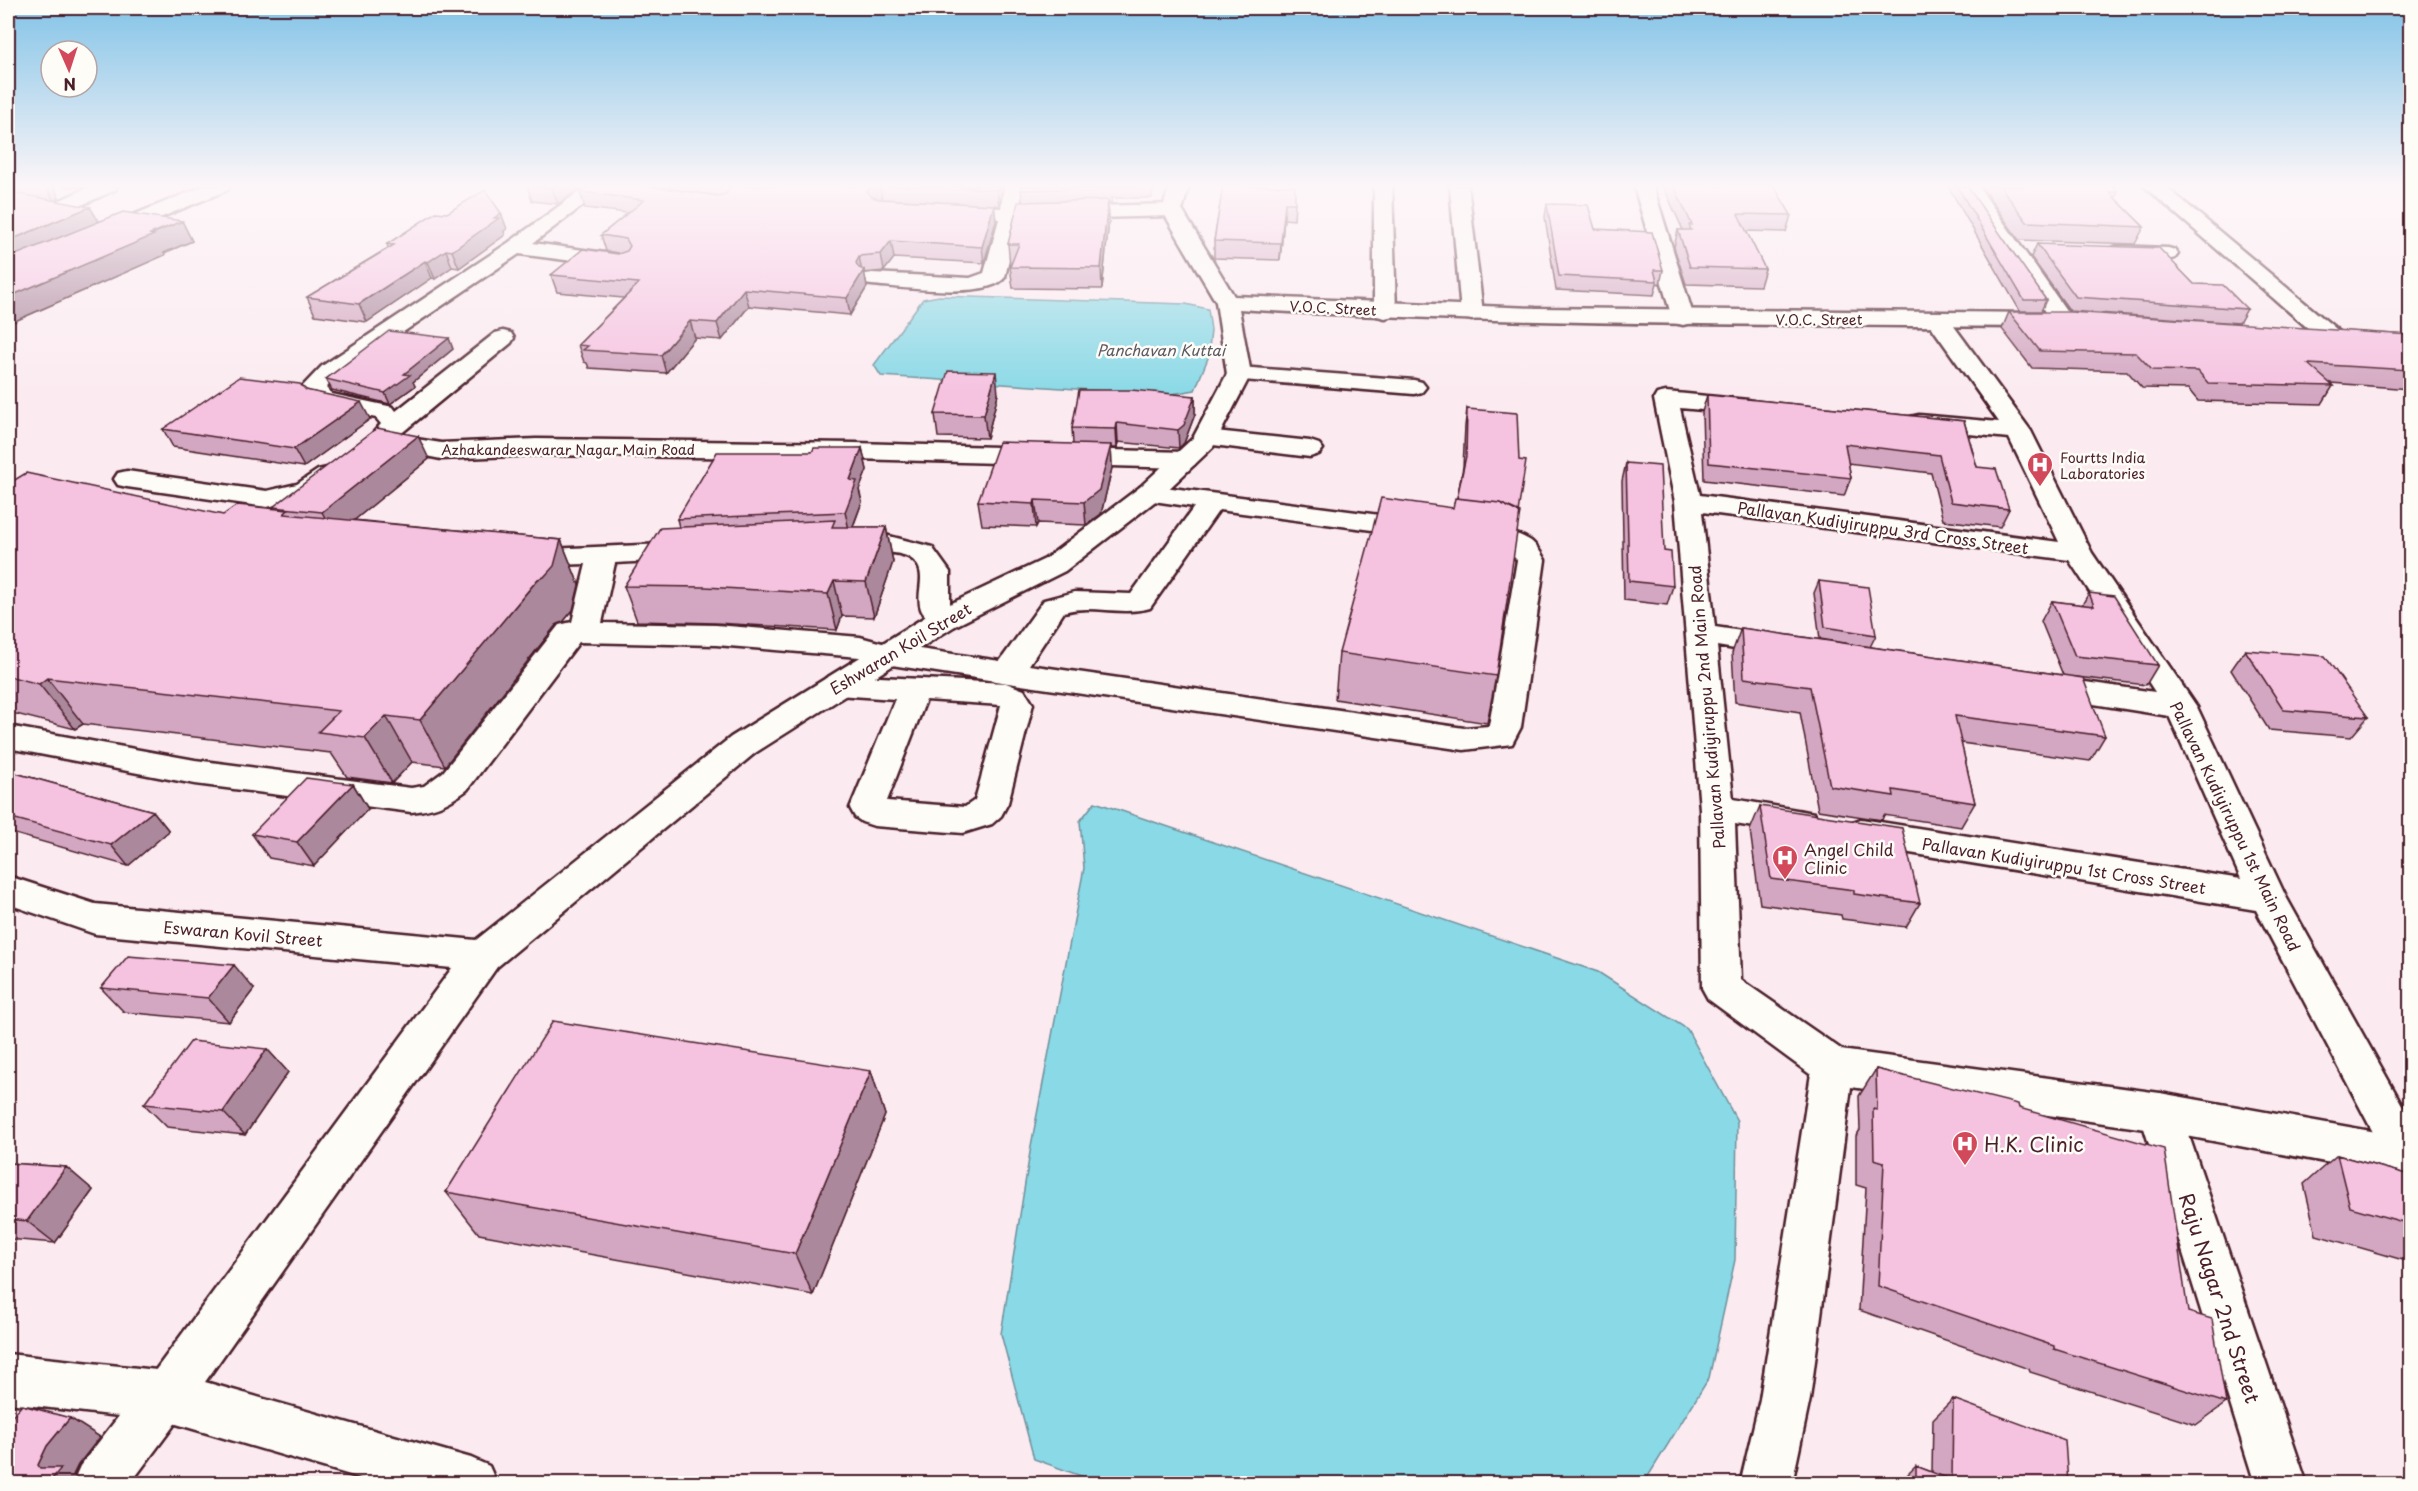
<svg xmlns="http://www.w3.org/2000/svg" width="2418" height="1491" viewBox="0 0 2418 1491" font-family="'Playpen Sans',sans-serif">
	<style>
		.water { fill: #89d9e6; stroke: #708f9b; stroke-width: 1.5 }
		.lines { fill: none; stroke-linecap: round; stroke-linejoin: round }
		.minor-casing { stroke: #4a1f2b; stroke-width: 5 }
		.tertiary-casing { stroke: #4a1f2b; stroke-width: 5 }
		.minor { fill: #fdfcf7; fill-rule: evenodd }
		.tertiary { fill: #fdfcf7; fill-rule: evenodd }
		.wall { fill: #d3a7c1; stroke: #4a1f2b; stroke-width: 1.5; fill-rule: evenodd }
		.shaded-wall { fill: #ac889d; stroke: #4a1f2b; stroke-width: 1.5 }
		.building { fill: #f5c2e0; stroke: #4a1f2b; stroke-width: 1.5 }
		.labels { text-anchor: middle; dominant-baseline: central; stroke-width: 5; stroke-linejoin: round; paint-order: stroke }
		.far-street-label { font-size: 14px; fill: #4a1f2b; stroke: #fdfcf7 }
		.far-poi-label { font-size: 14px; fill: #4a1f2b; stroke: #fdfcf7; text-anchor: start }
		.far-water-label { font-size: 15px; font-style: italic; fill: #5d5763; stroke: #fdfcf7 }
		.street-label { font-size: 16px; fill: #4a1f2b; stroke: #fdfcf7 }
		.poi-label { font-size: 16px; fill: #4a1f2b; stroke: #fdfcf7; text-anchor: start }
		.near-poi-label { font-size: 20px; fill: #4a1f2b; stroke: #fdfcf7; text-anchor: start }
		.near-street-label { font-size: 20px; fill: #4a1f2b; stroke: #fdfcf7 }
	</style>
	<rect width="100%" height="100%" fill="#fbebf0"/>
	<filter id="ink" filterUnits="userSpaceOnUse"><feTurbulence type="fractalNoise" baseFrequency=".0167" numOctaves="2"/><feDisplacementMap in="SourceGraphic" scale="12" xChannelSelector="R" yChannelSelector="G"/><feConvolveMatrix kernelMatrix="1 2 1 2 8 2 1 2 1" color-interpolation-filters="sRGB"/></filter>
	<g filter="url(#ink)">
		<path class="water" d="M939,296l247,8 22,5 3,21 -3,28 -13,32 -29,5 -285,-19 -7,-11 49,-66z
			M1095,802l503,170 89,57 50,92 -2,139 -26,118 -65,105 -541,1 -69,-25 -33,-125 30,-188 53,-278 -4,-47z"/>
		<g class="lines">
			<defs>
				<path id="minor" d="M91,186h26l-2,4 -49,22h-14l-3,-4 3,-4z
					M204,186h26l-2,4 -115,47h-14l-3,-4 3,-4z
					M587,186h22l-76,57 87,12 7,2 3,4 -3,4 -7,2 -101,-13 -181,122 -12,12 6,6 61,13 3,4 99,-78 8,-2 8,2 3,5 -3,5 -113,93 43,7 95,-4 319,4 330,9 9,3 4,5 -4,5 -9,3 -330,-9 -319,-4 -95,4 -70,-14 -4,-5 14,-16 -5,-6 -61,-13 -14,-17 21,-22 186,-123z
					M1004,186h18l-2,22 152,-4 7,2 3,4 -3,4 -7,2 -154,4 -13,57c-16,23 -106,10 -133,8l-8,-1 -3,-5 3,-5 8,-1 98,5 14,-5 15,-54 -49,-2 -7,-2 -3,-4 3,-4 7,-2 51,3z
					M1374,186h18l4,125 -3,5 -8,2 -8,-2 -3,-5z
					M1450,186h18l15,127 -3,5 -8,2 -8,-2 -3,-5z
					M1634,186h19l41,132 -3,5 -8,2 -8,-2 -3,-5z
					M1959,186h19l95,134 -3,5 -8,2 -8,-2z
					M2144,186h21l176,147 3,5 -3,5 -8,2 -8,-2z
					M2118,246l50,2 7,2 3,4 -3,4 -7,2 -57,-4 -3,-4 3,-4z
					M1937,312l8,2 86,117 61,122 105,154 88,188 125,224v58l-16,-5 -138,-262 -395,-65 -12,-4 -6,-9 6,-9 12,-4 380,60 -72,-163 -126,-20 -11,-3 -5,-7 5,-7 11,-3 112,16 -86,-132 -367,-48 13,115 67,10 11,3 4,7 -4,7 -11,3 -65,-11 16,153 81,14 5,9 -5,9 -12,4 -67,-11 6,156 107,74 6,13 -6,13 -15,5 -15,-5 -110,-81 -6,-11 -2,-179 -25,-307 -21,-103 3,-5 9,-2 82,8 9,2 3,5 -3,5 -9,2 -68,-6 20,87 359,47 -50,-104 -90,-9 -9,-2 -3,-5 3,-5 9,-2 80,7 -73,-103 3,-5z
					M1239,367l175,13 8,2 4,5 -4,5 -8,2 -183,-15 -4,-5 4,-5z
					M1206,430l104,11 9,3 4,5 -4,5 -9,3 -113,-14 -4,-5 4,-5z
					M327,468l9,2 4,6 -4,6 -21,14 -48,11 -140,-20 -9,-2 -4,-6 4,-6 9,-2 140,20 30,-7 21,-14z
					M1149,485l269,35 10,2 4,6 -4,6 -10,2 -199,-26 -69,98c-29,8 -59,-4 -86,4l-35,53 435,63 25,-2 28,-166 -6,-6 -14,-7 -35,-6 -4,-6 4,-6c19,-5 52,1 69,12 6,5 10,12 14,19l-24,167 -9,17 -48,6 -456,-67 -123,-19 -26,-7 -143,-12 -137,-3 -112,148c-21,15 -30,19 -56,22l-216,-28 -187,-36v-22l187,34 216,28 13,-2 19,-14 116,-147 13,-3 14,-58 -63,2 -10,-2 -4,-6 4,-6 10,-2 167,-7 10,2 4,6 -4,6 -10,2 -75,4 -13,60 114,2 144,12 26,7 114,17 44,-61 31,-8 56,2 63,-87 -54,-8 -4,-6 4,-6z
					M885,535l47,12 18,25v35l9,12 -4,7c-11,2 -19,3 -26,-6 -2,-3 -7,-7 -8,-11 -6,-17 8,-35 -8,-49 -17,-14 -58,-4 -79,-9l-4,-6 4,-6z
					M837,675l169,8 18,7 9,14 -25,99 -7,13 -9,8 -29,9 -89,-7 -12,-4 -7,-5 -5,-9 45,-109 -58,-4 -11,-3 -5,-7 5,-7zM926,700l75,5 -26,95 -10,7 -78,-6z
					M2160,1093l15,6 6,13 126,372h-52l-116,-372 6,-13z
					M8,1354l158,17 17,8 8,17 -8,17 -53,71h-58l8,-18 39,-50 -111,-13z"/>
				<path id="tertiary" d="M1170,186h19l-7,24 52,86 302,12 514,5 8,2 3,5 -3,5 -8,2c-270,-2 -541,-2 -811,-18l12,65 -38,73 -55,52 -93,72 -110,55 -200,127 -258,214 -292,415 266,76 18,8 8,18h-116l-215,-63 -17,-8 -8,-17 8,-17 303,-411 -357,-34 -87,-30v-28l87,28 381,36 255,-203 202,-125 112,-53 95,-72 53,-49 34,-64 -11,-72 -54,-92z
					M1833,1049l327,44 250,45v40l-250,-47 -309,-44 -41,312 -18,85h-52l20,-85 52,-332 6,-13z"/>
			</defs>
			<use href="#minor" class="minor-casing"/>
			<use href="#tertiary" class="tertiary-casing"/>
			<use href="#minor" class="minor"/>
			<use href="#tertiary" class="tertiary"/>
		</g>
		<path class="wall" d="M8,186h46l5,12 -5,2 44,21h84l10,20 -28,12 1,2 -157,69z
			M62,186h23l-5,2z
			M527,186h56l-25,18 -26,-3z
			M654,186h349l-4,20 -5,-1 2,16 -12,42 -90,-5 -10,13 -20,2 3,14 -17,28 -101,-9 -27,34 -27,-2 -29,35 -77,-5 -2,-5 -3,-1 -6,-17 46,-47 -67,-6 -6,-17 67,-22 -12,-2 -5,-16 27,-22 -43,-5 -5,-16 138,4h3zM880,199h2l82,5z
			M1021,186h132l-1,12h-40l-1,5h-3l1,17 -7,69 -89,-1 -3,-21 1,-2h-1l-2,-21 14,-42z
			M1223,186l72,17 -1,17 -10,-1 -4,41 -66,-2v-17z
			M1663,186h111l17,29 -5,17 -40,-1 19,38 -5,17 -74,-2 -12,-37 4,-17h5z
			M1948,186h19l79,114 -5,11h-21z
			M1981,186h132l5,6 -3,6 29,29 -9,17 -116,-4z
			M1547,204l48,25 68,41 -3,14 -3,-1 -3,12 -98,-5 -11,-73z
			M507,229l-3,2 1,4 -46,33 -7,-1 -17,12 -3,-1 -65,44 -52,-7 -8,-18 81,-49 -1,-4z
			M2037,244l210,65 -8,14 -169,-12 -39,-54z
			M2009,312l401,23v54l-80,-6 3,3 -11,18 -124,-3 -10,-12 -46,-1 -15,-17 -95,-3 -30,-39z
			M453,349l-40,33 2,4 -25,18 -58,-14 -6,-11z
			M306,390l64,29 -66,48 -131,-20 -10,-18z
			M998,394l-11,44 -49,-1 -3,-23z
			M1707,395l257,26 13,46 32,42 -9,18 -57,-7 -12,-47 -83,-10 3,15 -7,18 -140,-16 -2,-68z
			M1195,396v18l-11,29 -5,5 -61,-6 -1,6h-6l1,20 -11,46 -15,11 -48,-2 -2,4 -54,-2 -4,-24 95,-57 -1,-16z
			M1467,409l51,103 -22,164 -9,47 -152,-24 4,-46 114,-145 4,-10 6,-31 2,-41z
			M862,448l5,22 -8,20 3,12 -9,25h33l7,35 -19,55 -32,-1 -5,14 -121,-7 -79,-2 -13,-35 55,-59 -2,-8 135,-67z
			M429,459l-75,61 207,20 18,45 -6,25 -10,12 -6,2 -112,142 -33,-4 -20,21 -45,-6 -16,-24 -248,-29 -8,5 -67,-17v-228l215,31 51,-6 -1,-2z
			M1626,463l38,88 9,35 -6,19 -43,-5 -2,-119z
			M1819,581l57,54 -6,12 -50,-8 -6,-46z
			M2089,593l69,72 -12,20 -70,-8 29,59 -15,25 -129,-18 14,60 -14,24 -77,-12 -2,5 -64,-10 -18,-98 -65,-10 -3,-49 9,-25 322,47 -22,-54 11,-20 30,4z
			M2245,650l123,67 -17,20 -82,-7 -38,-60z
			M8,771l145,40 16,20 -41,35 -120,-34z
			M353,784l15,25 -54,57 -45,-8 -17,-24z
			M1760,806l160,97 -14,24 -64,-8 -1,-4 -81,-11 -10,-74z
			M101,988l153,1 -25,33 -105,-10z
			M267,1049l21,23 -43,63 -78,-8 -23,-23z
			M1876,1069l143,39 169,204 38,91 -30,22 -166,-53 -1,-3 -170,-59 7,-122 -10,-3v-49l4,-6 -1,-34z
			M871,1071l14,44 -72,180 -334,-61 -33,-42z
			M2337,1155l73,20v87l-94,-27 -12,-51z
			M8,1163l58,4 27,23 -38,53 -47,-4z
			M1953,1399l115,85h-170l18,-18 16,6 1,-53z"/>
		<path class="shaded-wall" d="M45,186h9l5,12 -5,3z
			M556,186h27l-25,18 -6,-15z
			M871,186h9l2,13 -8,2 -7,-9z
			M998,186h5l-4,20 -2,-16z
			M1108,200l1,20 -7,69 -1,-21z
			M1285,203l-1,16 -4,41 1,-17z
			M994,205l2,16 -12,42 -2,-16z
			M90,207l12,20 -94,40v-26z
			M501,213l6,16 -3,2 1,4 -46,33 -7,-17z
			M182,221l10,20 -28,12 1,2 -157,69v-27z
			M891,241l3,17 -10,13 -3,-17z
			M446,250l6,17 -17,12 -7,-17z
			M859,256l3,17 2,-3 3,17 -17,28 -3,-17 9,-35z
			M425,261l7,17 -65,44 -8,-18z
			M744,289l5,17 -27,34 -5,-17z
			M690,321l5,17 -29,35 -5,-18z
			M449,338l4,11 -40,33 2,4 -25,18 -5,-11 19,-19z
			M996,372l2,22 -11,44 -3,-23z
			M1195,396v18l-11,29 -5,5 -1,-18z
			M361,402l9,17 -66,48 -10,-18z
			M1117,423l1,19 -1,6 -1,-19z
			M418,436l11,23 -94,77 -13,-24z
			M1111,445l1,23 -11,46 -15,11 -2,-23z
			M862,448l5,22 -8,20 3,12 -12,32 -5,-22 5,-32z
			M1035,500l3,23 -2,4 -2,-23z
			M886,527l7,35 -19,55 -8,-35z
			M561,540l18,45 -6,25 -10,12 -6,2 -112,142 -25,-46 118,-141z
			M834,581l8,35 -5,14 -9,-36z
			M47,678l36,46 -8,5 -36,-45z
			M386,716l26,46 -20,21 -27,-45z
			M353,784l15,25 -54,57 -17,-24z
			M153,811l16,20 -41,35 -17,-21z
			M234,965l20,24 -25,33 -21,-24z
			M267,1049l21,23 -43,63 -22,-23z
			M871,1071l14,44 -72,180 -18,-41z
			M66,1167l27,23 -38,53 -28,-22z
			M70,1418l30,19 -22,28 -5,10 14,9h-39l-10,-19 9,-19z"/>
		<path class="building" d="M535,186h21l-4,3z
			M588,186h58l72,10 8,-2 4,-6 -1,-2h142l-4,6 5,5 7,2 115,6 -12,42 -91,-6 -10,13 -22,2 -3,7 3,5 5,2 -17,28 -103,-9 -27,34 -27,-2 -29,34 -78,-5 5,-4 -10,-1 61,-62 -88,-8 32,-26 35,5 9,-3 3,-5 -4,-7 -25,-4 43,-35 -64,-8z
			M938,186h60l-1,4z
			M1021,186h89v2l-89,2z
			M1223,186h72v17h-10l-4,40 -67,-2z
			M1674,186h100l17,29 -53,-1 27,55 -75,-2 -12,-37h13l-2,-5h3z
			M1957,186h10l79,114h-22z
			M2000,186h113l5,6h-9l35,35 -117,-5z
			M485,190l16,23 -7,5h5l-47,33 -6,-1 -18,12 -3,-1 -66,43 -52,-7 87,-52 -7,-1 49,-32 11,1z
			M8,192l82,15 -82,34z
			M1108,200l-7,68 -91,-1 9,-23h-11l10,-42z
			M1547,204l41,1 7,24 57,3 11,38h-9l3,11 -98,-5z
			M123,212l59,9 -32,13 4,1 -146,62v-39z
			M2037,244l122,4 35,36 29,1 24,24 -171,-12z
			M2009,312h61l340,23v35l-102,-6 25,22 -125,-3 -10,-12 -46,-1 -16,-17 -96,-2z
			M389,331l60,7 -45,36 6,1 -25,18 -59,-14z
			M948,371l48,1 -12,43 -49,-1z
			M239,377l61,7 6,6 55,12 -67,47 -131,-20z
			M1079,390h52l64,6 -11,29 -6,5 -61,-7 -1,6 -44,-1z
			M1707,395l257,26 13,46 19,2 13,40 -58,-7 -12,-47 -94,-11 6,34 -142,-15z
			M1467,409l50,4 2,47 7,1 -8,51 -18,-9 -43,-5 9,-42z
			M377,428l41,8 -96,76 -49,-5z
			M999,442l112,3 -12,45 -15,12 -49,-2 -1,4 -56,-3z
			M814,448h48l-12,32 7,1 -12,31 -168,7 40,-67h95z
			M1626,463l34,3 4,85 7,1 2,34 -44,-5z
			M26,473l197,42 14,-10 51,5 -4,4 277,26 -7,26 -10,11 -6,2 -118,141 -34,-4 -21,22 -47,-6 21,-21 -292,-33 -8,6 -31,-8v-192z
			M1381,498l72,10 2,-10 45,5 20,9 -24,164 -157,-23z
			M835,520l-3,7h54l-20,55 -32,-1 -6,13 -123,-7 -81,-1 36,-58z
			M1819,581l49,6 8,48 -51,-8z
			M2089,593l25,3 44,69 -83,-9 -23,-55 42,5z
			M1741,628l342,50 22,58 -150,-20 20,87 -82,-13 1,6 -64,-10 -20,-99 -66,-9z
			M2245,650l80,6 43,61 -84,-7z
			M8,771l145,40 -42,34 -103,-28z
			M306,778l47,6 -56,58 -45,-8z
			M1760,806l142,22 18,75 -66,-9v-4l-83,-11z
			M128,956l106,9 -26,33 -107,-10z
			M553,1021l318,50 -76,183 -349,-62z
			M191,1041l76,8 -44,63 -79,-8z
			M1876,1069l142,35 1,4 145,41 24,163 24,7 14,84 -172,-54v-3l-176,-60 6,-124 -10,-3 -1,-50 4,1z
			M2337,1155l73,20v49l-60,-17z
			M8,1163l58,4 -39,54 -19,-2z
			M1953,1399l112,41 3,44h-152v-18l36,14z
			M22,1405l48,13 -23,28 -9,19 2,3h21l-13,16h-40v-63z"/>
	</g>
	<linearGradient id="sky" x2="0" y2="1"><stop stop-color="#82c3e7"/><stop offset="0.47" stop-color="#fdf6f8"/><stop offset="1" stop-color="#fdf6f8" stop-opacity="0"/></linearGradient>
	<rect width="2418" height="395" fill="url(#sky)"/>
	<defs>
		<symbol id="hospital-pin" viewBox="-11 -11 22 30"><path d="M0 17L-7.5 6A9.5 9.5 0 1 1 7.5 6Z" fill="#d1495b" stroke="#fdfcf7"/><path d="M-5-5h3v3.5h4V-5h3V5h-3V1.5h-4V5h-3Z" fill="#fff"/></symbol>
	</defs>
	<g fill-rule="evenodd">
		<use href="#hospital-pin" x="2025" y="450" width="30" height="40"/>
		<use href="#hospital-pin" x="1770" y="843" width="30" height="40"/>
		<use href="#hospital-pin" x="1950" y="1129" width="30" height="40"/>
	</g>
	<g class="labels">
		<g class="far-street-label">
			<text transform="translate(1333 308) rotate(3)">V.O.C. Street</text>
			<text x="1819" y="319">V.O.C. Street</text>
			<text x="568" y="449">Azhakandeeswarar Nagar Main Road</text>
		</g>
		<g class="far-poi-label">
			<text x="2060" y="457">Fourtts India<tspan x="2060" dy="16">Laboratories</tspan></text>
		</g>
		<g class="far-water-label">
			<text x="1161" y="349">Panchavan Kuttai</text>
		</g>
		<g class="street-label">
			<text transform="translate(1883 527) rotate(8)">Pallavan Kudiyiruppu 3rd Cross Street</text>
			<text transform="translate(900 648) rotate(-31)">Eshwaran Koil Street</text>
			<text transform="translate(1706 707) rotate(-95)">Pallavan Kudiyiruppu 2nd Main Road</text>
			<text transform="translate(2236 826) rotate(64)">Pallavan Kudiyiruppu 1st Main Road</text>
			<text transform="translate(2064 865) rotate(9)">Pallavan Kudiyiruppu 1st Cross Street</text>
			<text transform="translate(243 933) rotate(5)">Eswaran Kovil Street</text>
		</g>
		<g class="poi-label">
			<text x="1804" y="849">Angel Child<tspan x="1804" dy="18">Clinic</tspan></text>
		</g>
		<g class="near-poi-label">
			<text x="1984" y="1144">H.K. Clinic</text>
		</g>
		<g class="near-street-label">
			<text transform="translate(2220 1298) rotate(72)">Raju Nagar 2nd Street</text>
		</g>
	</g>
	<rect width="2418" height="1491" fill="none" stroke="#fdfcf7" stroke-width="30"/>
	<rect x="15" y="15" width="2388" height="1461" fill="none" stroke="#4a1f2b" stroke-width="2" filter="url(#ink)"/>
	<g transform="translate(69 69) rotate(177)"><circle r="28" fill="#fdfcf7" stroke="#b5a4a5" stroke-width="1.5"/>
	<path d="M0-4.5L10 22L0 15L-10 22Z" fill="#d1495b"/>
	<text y="-9" font-size="16" font-weight="bold" text-anchor="middle" fill="#4a1f2b">N</text>
	</g>
</svg>
